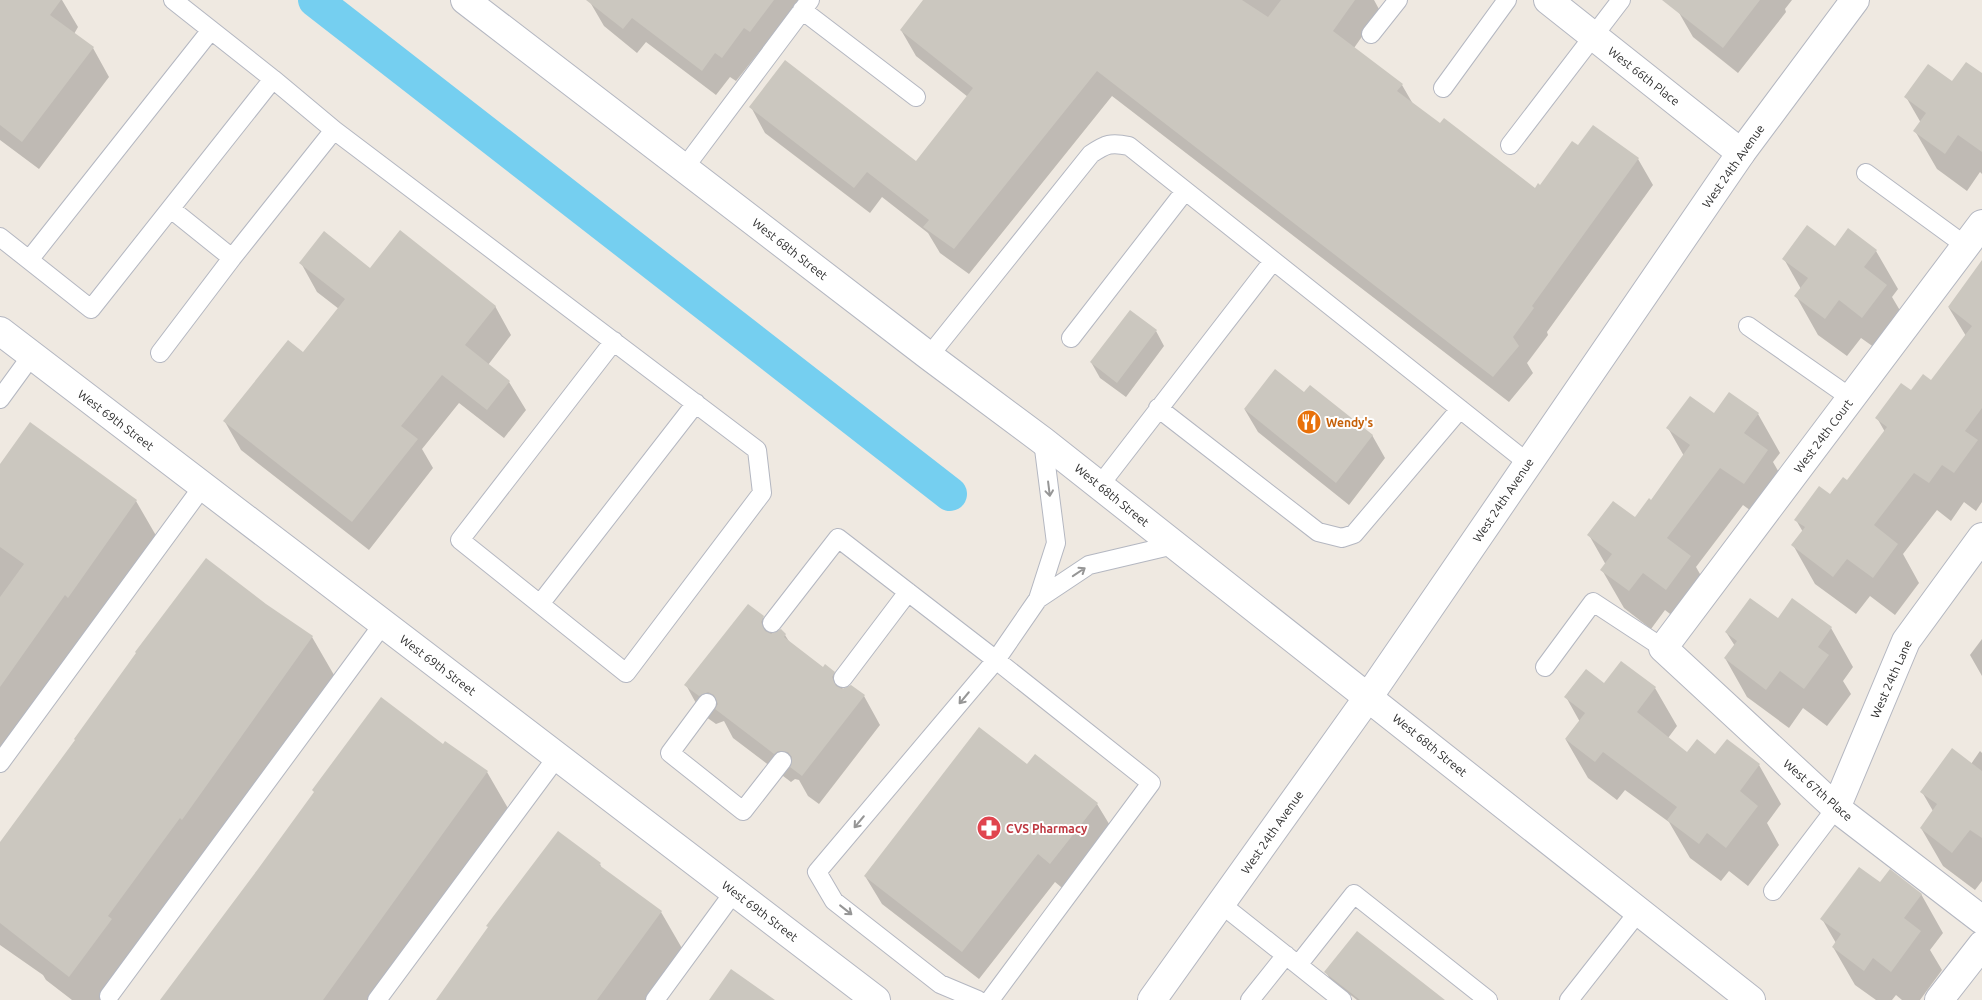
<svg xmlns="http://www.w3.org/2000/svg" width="1982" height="1000" viewBox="0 0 1982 1000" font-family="Ubuntu,sans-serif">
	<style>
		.shadow { fill: #0003 }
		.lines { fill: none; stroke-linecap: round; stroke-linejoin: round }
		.canal { stroke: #75cff0; stroke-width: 34 }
		.building { fill: #cbc7bf }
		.lane-casing { stroke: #b4b7c1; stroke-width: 20 }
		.street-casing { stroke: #b4b7c1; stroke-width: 30 }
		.secondary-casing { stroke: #b4b7c1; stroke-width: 30 }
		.lane { stroke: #fff; stroke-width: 18 }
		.street { stroke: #fff; stroke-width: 28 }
		.secondary { stroke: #fff; stroke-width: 28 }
		.oneway { stroke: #969696 }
		.labels { text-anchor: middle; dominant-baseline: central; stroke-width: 4; stroke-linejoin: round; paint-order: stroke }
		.street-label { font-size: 12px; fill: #2e2e2e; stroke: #fff }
		.food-label { font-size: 12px; font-weight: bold; fill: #c56008; stroke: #fff; text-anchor: start }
		.health-label { font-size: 12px; font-weight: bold; fill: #be3a42; stroke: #fff; text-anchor: start }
	</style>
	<rect width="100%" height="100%" fill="#efe9e1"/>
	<path class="shadow" d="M0,0h62l16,27 -4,7 19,14 16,29 -70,92 -39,-29z
		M591,0h213l-40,55 -5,-3 -23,29 -6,-4 -14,18 -70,-53 -9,11 -33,-27 -14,-24z
		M925,0h449l6,11 -26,37 48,37 11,19 28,21 94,65 5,-3 39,-40 59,12 15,26 -106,147 1,3 -21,28 6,10 -24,29 -397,-306 -143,178 -29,-21 -12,-20 -46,-36 -12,16 -105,-80 -14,-26 165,56 52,-66 -52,-41 -15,-26z
		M1687,0h105l-7,9 1,3 -48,61 -45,-36 -15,-26z
		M1982,75v99l-2,-2 -13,19 -30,-22 -22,-38 6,-8 -15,-26z
		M1835,248l41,3 22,38 -6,8 16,27 -23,31 -24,-17 -14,18 -29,-21 -22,-39 5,-7 -17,-30z
		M301,263l69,7 125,36 16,29 -23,30 21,17 17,28 -22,28 -45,-35 -37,46 11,19 -64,82 -128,-100 -16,-28 79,-68 35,-45 -22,-17z
		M1982,283v219l-6,9 -12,-9 -13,19 -14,-11 -34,44 16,29 -24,32 -25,-19 -14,18 -41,-30 -22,-39 10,-13 -7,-12 52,-38 37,-50 -8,-14 35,-26 20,-10 34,-46 -17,-28z
		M1156,331l8,15 -38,51 -26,-19 -9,-16z
		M1304,394l68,41 13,23 -36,47 -91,-73 -13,-22z
		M1758,414l22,39 -7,9 16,28 -23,32 -23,-17 -47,62 16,28 -24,33 -23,-18 -14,19 -27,-21 -22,-38 4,-5 -17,-30 46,-16 16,-18 33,-45 -16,-28 46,-13z
		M0,466l136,35 22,38 -158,214z
		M1792,600l39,28 22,39 -10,14 8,13 -24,32 -24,-18 -14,20 -42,-31 -22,-39 10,-12 -9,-14 52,-12z
		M265,605l47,32 22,38 -232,325h-30l-26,-20 -3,-5 -43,-30v-101z
		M763,617l10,17 12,1 5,8 33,26 11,3 9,17 21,7 16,29 -61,79 -11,-8 -9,-16 -4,-1 -4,3 -58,-44 -9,-17 -8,3 -14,-10 -16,-29z
		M1982,639v37l-12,-21z
		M1604,685l51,3 22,38 -9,12 20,16 28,2 11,-15 32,24 22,39 -14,19 12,22 -31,41 -19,-15 -8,10 -31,-23 -21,-36 -44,-32 -8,10 -29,-22 -22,-38 14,-18 -14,-25z
		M443,745l44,27 22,38 -138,190h-210z
		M1980,751l2,2v128l-7,9 -32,-24 -22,-38 12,-17 -11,-19 49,-28z
		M1027,766l70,38 17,28 -47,60 -12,-10 -76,97 -97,-75 -17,-28z
		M600,864l2,5 59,43 22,38 -36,50h-209z
		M1921,894l22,39 -13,17 12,20 -22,30h-18l-6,-5 -4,5h-16l-21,-15 -22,-38 3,-4 -14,-24z
		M1326,972l117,28h-86l-27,-21z"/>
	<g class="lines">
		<path class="canal" d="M315,0l635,494"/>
	</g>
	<path class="building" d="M0,0h61l-11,15 44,32 -72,95 -22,-17z
		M586,0h188l-24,32 -6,-4 -22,30 -7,-5 -13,18 -70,-53 -9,11z
		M923,0h319l26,17 13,-17h74l-22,31 70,53 -6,7 43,32 4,-5 91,70 3,-5 2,2 32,-44 6,4 15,-20 46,33 -107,148 2,2 -21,29 6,9 -26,31 -396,-306 -143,178 -31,-22 6,-7 -62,-48 -13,16 -105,-81 36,-47 131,101 57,-73 -73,-58z
		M1662,0h98l-37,48z
		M1966,62l16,11v79l-24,-17 -13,19 -32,-23 13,-18 -22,-16 24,-33 24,17z
		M1807,225l28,21 13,-18 29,22 -13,17 23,18 -25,33 -23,-18 -14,19 -31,-23 14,-18 -26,-19z
		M400,230l96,76 -31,39 45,36 -23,29 -45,-35 -41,51 17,13 -66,83 -129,-101 65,-81 15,12 42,-53 -46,-36 25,-32 46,37z
		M1982,260v148l-17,23 13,9 -24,33 -12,-8 -13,18 -15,-10 -40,52 24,19 -25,34 -26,-19 -14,18 -42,-32 14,-18 -11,-7 25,-34 11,8 13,-17 4,3 40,-53 -12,-9 26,-35 10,7 12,-16 8,6 41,-54 -24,-19z
		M1130,310l27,20 -40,53 -27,-21z
		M1275,369l29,23 6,-7 63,50 -37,48 -92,-74z
		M1729,392l30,21 -15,20 24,17 -24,34 -24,-16 -53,70 24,18 -25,34 -23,-17 -14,18 -29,-21 12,-16 -25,-19 26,-34 22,16 14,-19 2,2 39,-55 -24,-17 24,-32 24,17z
		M30,422l107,78 -69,98 -3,-3 -65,92v-90l24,-33 -24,-17v-83z
		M206,558l60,46 47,32 -131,184 -2,-2 -72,98 4,3 -43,58 -69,-54v-81l75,-102 -1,-1 62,-86 -1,-1z
		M1750,598l28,20 14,-20 40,29 -14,20 11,8 -25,34 -24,-18 -14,19 -42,-32 13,-17 -12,-9z
		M748,604l16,12 -3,6 4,9 6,3 10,-5 5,5 -2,3 39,30 2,-3 10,8 -3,5 4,9 6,3 9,-4 14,10 -63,81 -12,-9 2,-10 -4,-5 -10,-1 -4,3 -59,-45 3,-5 -4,-9 -6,-3 -9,4 -15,-11z
		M1621,661l35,26 -19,25 50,40 10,-13 18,15 12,-15 33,25 -20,27 18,15 -32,42 -19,-15 -8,11 -32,-24 10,-13 -74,-55 -8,10 -30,-23 20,-26 -21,-16 22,-28 18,14z
		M381,697l62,47 2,-3 43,30 -165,229h-163l98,-131 56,-77 -2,-2z
		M979,727l48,37 8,-10 63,49 -48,61 -12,-10 -76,98 -98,-76z
		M1952,748l30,23v67l-12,-8 -18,23 -32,-25 17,-24 -17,-12z
		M558,831l43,32 -2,2 63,46 -65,89h-161l52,-73 -2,-1z
		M1859,867l21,15 10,-13 32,25 -18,24 17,13 -30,41 -18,-14 -9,13 -32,-24 9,-13 -21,-15z
		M1357,931l88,69h-85l-36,-28z
		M731,969l44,31h-66z"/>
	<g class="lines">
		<defs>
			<path id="lane" d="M802,10l114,87
				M1371,34l27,-34
				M1443,88l64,-88
				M334,130l423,320 5,43 -136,180 -166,-133 154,-199
				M1510,145l111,-145
				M685,167l125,-167
				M1866,173l100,73
				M0,237l91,72 182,-230 -100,-79
				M232,258l102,-128 -61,-51
				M29,260l182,-230
				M1748,326l103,72
				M1071,338l114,-147
				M160,353l72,-95 -61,-49
				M929,356l162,-202c15,-10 20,-12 38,-8l399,317
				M0,399l32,-44
				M1158,408l160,124 24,6 12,-4 106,-125
				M1100,485l173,-224
				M1038,599l51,-34 85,-20
				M540,604l156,-201
				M772,623l66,-85 158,122 42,-61 18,-56 -13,-102
				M1545,667l48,-65 70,46
				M843,678l65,-86
				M707,703l-37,50 73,58 39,-50
				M0,763l203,-277
				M1773,891l63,-83
				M1221,904l77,61 56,-71 134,106
				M1298,965l44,35
				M109,996l274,-372
				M377,1000l180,-243
				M655,1000l79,-108
				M978,1000l-38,-16 -106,-83 -17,-29 179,-212 155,123 -161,217
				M1250,1000l36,-45
				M1569,1000l70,-89"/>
			<path id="street" d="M1548,0l193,153
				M1982,224l-319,424 173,160 146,112
				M0,331l876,669
				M1836,808l70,-167 76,-104
				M1939,1000l43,-55"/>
			<path id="secondary" d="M465,0l464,356 114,85 708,559
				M1152,1000l217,-304 372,-543 114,-153"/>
		</defs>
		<use href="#lane" class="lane-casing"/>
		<use href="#street" class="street-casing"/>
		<use href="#secondary" class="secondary-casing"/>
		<use href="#lane" class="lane"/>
		<use href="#street" class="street"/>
		<use href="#secondary" class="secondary"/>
	</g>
	<defs><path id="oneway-shaft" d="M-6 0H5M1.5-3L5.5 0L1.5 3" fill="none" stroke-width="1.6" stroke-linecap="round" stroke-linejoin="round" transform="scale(1.25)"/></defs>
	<g class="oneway">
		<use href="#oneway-shaft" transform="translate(1049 489) rotate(83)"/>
		<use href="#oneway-shaft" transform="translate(1079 572) rotate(-34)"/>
		<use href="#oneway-shaft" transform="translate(964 698) rotate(130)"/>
		<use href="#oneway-shaft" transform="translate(859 822) rotate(130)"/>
		<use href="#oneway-shaft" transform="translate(846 910) rotate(38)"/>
	</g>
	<defs>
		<symbol id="restaurant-disc" viewBox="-11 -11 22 22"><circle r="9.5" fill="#e8710a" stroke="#fff"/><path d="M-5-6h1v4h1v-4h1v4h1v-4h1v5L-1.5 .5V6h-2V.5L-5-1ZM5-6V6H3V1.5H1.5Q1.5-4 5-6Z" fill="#fff"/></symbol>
		<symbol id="pharmacy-disc" viewBox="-11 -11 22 22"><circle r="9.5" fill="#e0444e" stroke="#fff"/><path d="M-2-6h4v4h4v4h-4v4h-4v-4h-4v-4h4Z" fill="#fff"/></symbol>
	</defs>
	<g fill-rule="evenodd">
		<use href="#restaurant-disc" x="1295" y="408" width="28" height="28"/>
		<use href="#pharmacy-disc" x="975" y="814" width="28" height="28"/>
	</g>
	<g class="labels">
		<g class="street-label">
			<text transform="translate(1644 76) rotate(38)">West 66th Place</text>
			<text transform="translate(1733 166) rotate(-55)">West 24th Avenue</text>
			<text transform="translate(790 249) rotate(38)">West 68th Street</text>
			<text transform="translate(116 420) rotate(37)">West 69th Street</text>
			<text transform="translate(1823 436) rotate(-53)">West 24th Court</text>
			<text transform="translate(1112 495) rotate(39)">West 68th Street</text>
			<text transform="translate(1503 500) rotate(-56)">West 24th Avenue</text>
			<text transform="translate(438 665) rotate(37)">West 69th Street</text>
			<text transform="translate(1891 679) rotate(-66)">West 24th Lane</text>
			<text transform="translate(1430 745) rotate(39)">West 68th Street</text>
			<text transform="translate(1818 790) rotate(41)">West 67th Place</text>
			<text transform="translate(1272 832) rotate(-55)">West 24th Avenue</text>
			<text transform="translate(760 911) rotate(37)">West 69th Street</text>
		</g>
		<g class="food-label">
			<text x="1326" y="422">Wendy's</text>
		</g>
		<g class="health-label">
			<text x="1006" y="828">CVS Pharmacy</text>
		</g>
	</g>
</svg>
